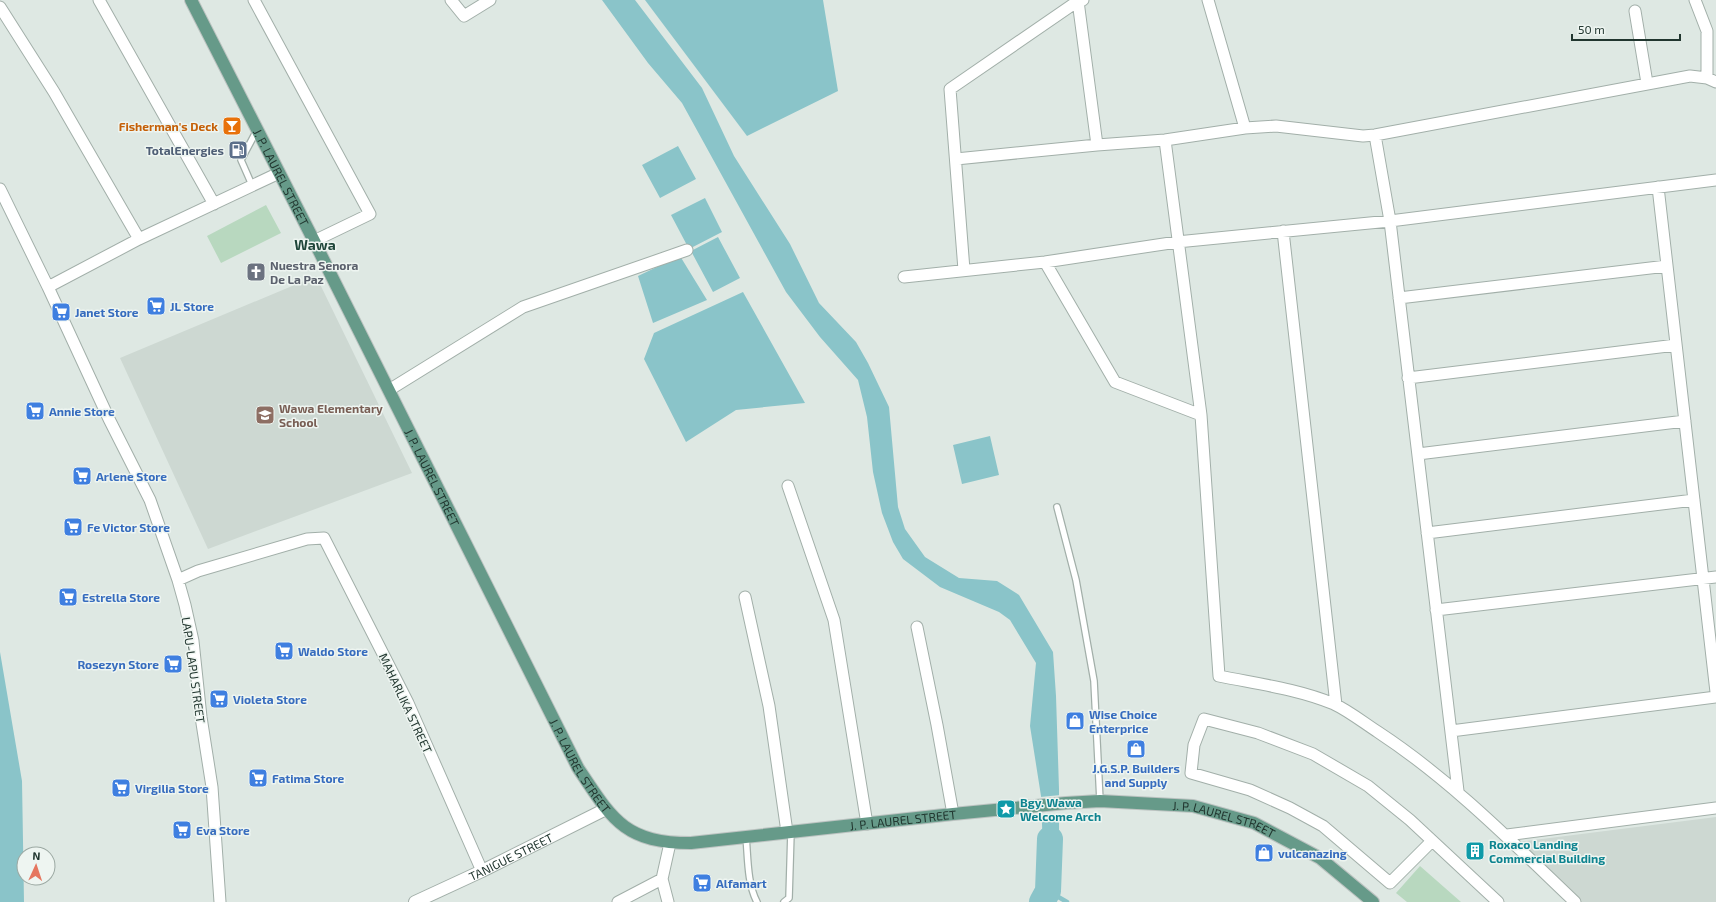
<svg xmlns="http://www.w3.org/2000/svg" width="1716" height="902" viewBox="0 0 1716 902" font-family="'Exo 2',sans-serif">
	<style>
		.built { fill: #cdd8d2 }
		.green { fill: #b8d8bf }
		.water { fill: #8ac4c9 }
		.pier { fill: #dee8e3 }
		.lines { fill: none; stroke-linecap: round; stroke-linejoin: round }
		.stream { stroke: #8ac4c9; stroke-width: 4.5 }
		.river { stroke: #8ac4c9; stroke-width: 26 }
		.service-casing { stroke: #a2afa9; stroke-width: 8 }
		.minor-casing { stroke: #a2afa9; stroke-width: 13 }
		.tertiary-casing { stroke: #a2afa9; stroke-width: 14 }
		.primary-casing { stroke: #bcc3c1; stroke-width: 14 }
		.service { stroke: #fff; stroke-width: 5.5 }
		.minor { stroke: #fff; stroke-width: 11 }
		.tertiary { stroke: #fff; stroke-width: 12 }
		.primary { stroke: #669a89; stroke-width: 12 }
		.labels { text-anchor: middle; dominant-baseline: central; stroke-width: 3; stroke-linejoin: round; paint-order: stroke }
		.food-label { font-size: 12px; font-weight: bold; fill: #c56008; stroke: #eef5f1; text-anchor: end }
		.service-label { font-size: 12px; font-weight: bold; fill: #4e5e75; stroke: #eef5f1; text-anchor: end }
		.street-label { font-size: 12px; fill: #21362f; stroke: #eef5f1 }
		.worship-label { font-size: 12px; font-weight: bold; fill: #5b616d; stroke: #eef5f1; text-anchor: start }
		.shop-label { font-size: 12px; font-weight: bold; fill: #366cbe; stroke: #eef5f1; text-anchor: start }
		.education-label { font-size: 12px; font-weight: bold; fill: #785e54; stroke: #eef5f1; text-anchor: start }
		.culture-label { font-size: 12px; font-weight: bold; fill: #0d838f; stroke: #eef5f1; text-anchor: start }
		.quarter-label { font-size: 14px; font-weight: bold; fill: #1f463a; stroke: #eef5f1 }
	</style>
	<rect width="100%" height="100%" fill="#dee8e3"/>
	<path class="built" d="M316,276l96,197 -204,76 -88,-191z
		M1716,817v85h-136l-62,-60z"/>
	<path class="green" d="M266,205l15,28 -60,30 -14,-27z
		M1420,866l41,36h-54l-11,-9z"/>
	<path class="water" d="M602,0h33l67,88 32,68 56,88 29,59 37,39 12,21 21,44 9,100 7,22 20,28 34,21 38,3 22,14 34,57 3,44 3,93v76l-15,15 -3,-84 -11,-70 6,-63 -26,-43 -11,-8 -59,-25 -37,-28 -10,-17 -11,-29 -9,-41 -6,-55 -9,-37 -38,-43 -34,-45 -104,-189 -34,-40z
		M645,0h178l15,91 -91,45z
		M678,146l18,33 -36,19 -18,-33z
		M705,198l17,34 -33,17 -18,-34z
		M718,237l22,41 -27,14 -22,-41z
		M680,256l27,44 -54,23 -15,-47z
		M743,292l62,111 -69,7 -50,32 -42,-83 10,-26z
		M990,436l9,39 -37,9 -9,-39z
		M0,652l22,129 2,121h-24z"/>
	<path class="pier" d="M1061,795v21l-21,2v-21z"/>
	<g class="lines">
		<path class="stream" d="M1048,891l19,11"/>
		<path class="river" d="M1042,902l6,-11 2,-52"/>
		<defs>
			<path id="service" d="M252,185l-11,-25 16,-30
				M1057,507l19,73 18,101 6,120
				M746,837c2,20 1,46 11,65
				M784,902l5,-4 2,-66"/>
			<path id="minor" d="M99,0l115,204
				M254,0l116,214 -56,27
				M451,0l13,16 26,-16
				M1208,0l37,128
				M1695,0l12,31v47
				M1078,1l19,144
				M0,7l54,85 85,147
				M1635,11l12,72
				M1375,135l15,86 68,570
				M1165,140l36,275 18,261c39,8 79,13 115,28 15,7 30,19 44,28 73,48 134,110 197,170
				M956,159l141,-14 68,-5 80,-12 31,-2 87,10 12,-1 315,-59 17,2 9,4
				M1658,187l58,505
				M0,189l48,98 61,132 41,81 28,80 7,25 8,36 8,76 11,70 8,115
				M1283,231l53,474
				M1045,262l70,120 86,33
				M964,270l-14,-181 128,-88 5,-1
				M904,277l141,-15 132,-20 213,-21 326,-41
				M48,287l91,-48 140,-66
				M1399,298l268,-32
				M1408,378l268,-33
				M389,390l134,-83 164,-57
				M1418,454l267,-33
				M788,486l46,134 33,204
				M1427,533l267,-33
				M178,580l20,-9 109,-32 17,-1 84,165 74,168
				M745,597l24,109 18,126
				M1436,610l280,-33
				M917,627l20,98 16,89
				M1451,731l265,-34
				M1507,835l209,-27
				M1432,841l-42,42 -67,-57 -33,-18 -40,-18 -59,-17 3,-28 10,-26 54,14 55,21 55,32 42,34 88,82
				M618,902l44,-23
				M668,902l-6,-23 8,-36"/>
			<g id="tertiary">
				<path id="s1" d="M415,902l67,-31 124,-62"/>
			</g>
			<g id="primary">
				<path id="s2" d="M191,0l123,241 264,527c34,51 46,75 113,75l262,-29 113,-11 34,-2 93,5 61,17 66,35 53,44"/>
			</g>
		</defs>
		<use href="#service" class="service-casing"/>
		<use href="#minor" class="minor-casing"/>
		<use href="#tertiary" class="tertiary-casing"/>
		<use href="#primary" class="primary-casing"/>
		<use href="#service" class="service"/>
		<use href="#minor" class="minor"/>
		<use href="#tertiary" class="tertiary"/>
		<use href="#primary" class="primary"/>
	</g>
	<defs>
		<symbol id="bar-square" viewBox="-11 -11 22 22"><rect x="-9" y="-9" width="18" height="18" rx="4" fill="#e8710a" stroke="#eef5f1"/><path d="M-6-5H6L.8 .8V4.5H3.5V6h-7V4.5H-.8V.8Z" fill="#fff"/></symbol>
		<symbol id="fuel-square" viewBox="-11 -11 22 22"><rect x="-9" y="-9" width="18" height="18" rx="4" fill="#5c6f8a" stroke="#eef5f1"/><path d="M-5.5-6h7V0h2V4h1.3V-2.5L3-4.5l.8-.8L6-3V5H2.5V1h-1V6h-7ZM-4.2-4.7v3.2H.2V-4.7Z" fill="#fff"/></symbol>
		<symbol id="church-square" viewBox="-11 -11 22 22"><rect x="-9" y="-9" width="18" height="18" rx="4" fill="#6b7280" stroke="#eef5f1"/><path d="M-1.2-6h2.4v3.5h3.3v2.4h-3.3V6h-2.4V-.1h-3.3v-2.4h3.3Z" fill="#fff"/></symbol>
		<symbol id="supermarket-square" viewBox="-11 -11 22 22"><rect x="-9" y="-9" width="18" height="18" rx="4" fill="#3f7fe0" stroke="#eef5f1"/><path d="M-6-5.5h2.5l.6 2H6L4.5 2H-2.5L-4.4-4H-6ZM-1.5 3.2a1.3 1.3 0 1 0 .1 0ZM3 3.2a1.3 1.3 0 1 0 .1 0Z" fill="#fff"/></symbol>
		<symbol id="school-square" viewBox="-11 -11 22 22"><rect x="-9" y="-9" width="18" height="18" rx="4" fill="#8d6e63" stroke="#eef5f1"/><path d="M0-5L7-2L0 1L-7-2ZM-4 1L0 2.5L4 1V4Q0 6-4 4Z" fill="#fff"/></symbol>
		<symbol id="shop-square" viewBox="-11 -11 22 22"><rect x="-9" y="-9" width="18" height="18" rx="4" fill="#3f7fe0" stroke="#eef5f1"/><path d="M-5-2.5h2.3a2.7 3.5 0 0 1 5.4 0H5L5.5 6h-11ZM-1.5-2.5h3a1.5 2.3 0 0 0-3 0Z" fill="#fff"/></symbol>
		<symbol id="sight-square" viewBox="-11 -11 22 22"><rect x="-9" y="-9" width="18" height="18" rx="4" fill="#0f9aa8" stroke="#eef5f1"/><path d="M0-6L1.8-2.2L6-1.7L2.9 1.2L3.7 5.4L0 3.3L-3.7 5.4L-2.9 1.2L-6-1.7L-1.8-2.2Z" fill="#fff"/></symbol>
		<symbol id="building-square" viewBox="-11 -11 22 22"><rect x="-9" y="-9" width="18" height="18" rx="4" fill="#0f9aa8" stroke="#eef5f1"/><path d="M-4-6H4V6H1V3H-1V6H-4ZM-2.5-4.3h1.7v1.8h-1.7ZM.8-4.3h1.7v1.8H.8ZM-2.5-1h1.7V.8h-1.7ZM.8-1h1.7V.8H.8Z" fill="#fff"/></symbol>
	</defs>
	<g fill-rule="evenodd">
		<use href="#bar-square" x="221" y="115" width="22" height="22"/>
		<use href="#fuel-square" x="227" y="139" width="22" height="22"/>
		<use href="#church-square" x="245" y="261" width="22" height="22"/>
		<use href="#supermarket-square" x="145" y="295" width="22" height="22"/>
		<use href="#supermarket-square" x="50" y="301" width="22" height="22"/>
		<use href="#supermarket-square" x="24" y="400" width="22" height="22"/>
		<use href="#school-square" x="254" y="404" width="22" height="22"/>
		<use href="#supermarket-square" x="71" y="465" width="22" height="22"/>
		<use href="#supermarket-square" x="62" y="516" width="22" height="22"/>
		<use href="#supermarket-square" x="57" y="586" width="22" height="22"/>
		<use href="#supermarket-square" x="273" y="640" width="22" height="22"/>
		<use href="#supermarket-square" x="162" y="653" width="22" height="22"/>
		<use href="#supermarket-square" x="208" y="688" width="22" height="22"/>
		<use href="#shop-square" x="1064" y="710" width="22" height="22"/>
		<use href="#shop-square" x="1125" y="738" width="22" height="22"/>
		<use href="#supermarket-square" x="247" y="767" width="22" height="22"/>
		<use href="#supermarket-square" x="110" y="777" width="22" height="22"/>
		<use href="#sight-square" x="995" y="798" width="22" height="22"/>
		<use href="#supermarket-square" x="171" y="819" width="22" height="22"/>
		<use href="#building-square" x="1464" y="840" width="22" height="22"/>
		<use href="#shop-square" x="1253" y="842" width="22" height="22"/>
		<use href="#supermarket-square" x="691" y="872" width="22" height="22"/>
	</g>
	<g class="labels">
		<g class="food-label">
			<text x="218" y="126">Fisherman's Deck</text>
		</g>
		<g class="service-label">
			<text x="224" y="150">TotalEnergies</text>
		</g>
		<g class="street-label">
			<text stroke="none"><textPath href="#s2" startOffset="199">J. P. LAUREL STREET</textPath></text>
			<text stroke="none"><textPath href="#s2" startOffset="535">J. P. LAUREL STREET</textPath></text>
			<text transform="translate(194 670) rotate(82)">LAPU-LAPU STREET</text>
			<text transform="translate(406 703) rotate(65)">MAHARLIKA STREET</text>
			<text stroke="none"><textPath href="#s2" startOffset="859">J. P. LAUREL STREET</textPath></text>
			<text stroke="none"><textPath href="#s2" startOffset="1218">J. P. LAUREL STREET</textPath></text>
			<text stroke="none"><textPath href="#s2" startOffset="1542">J. P. LAUREL STREET</textPath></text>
			<text stroke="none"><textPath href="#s1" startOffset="106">TANIGUE STREET</textPath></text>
		</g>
		<g class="worship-label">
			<text x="270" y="265">Nuestra Senora<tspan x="270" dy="14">De La Paz</tspan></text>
		</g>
		<g class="shop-label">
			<text x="170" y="306">JL Store</text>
			<text x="75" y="312">Janet Store</text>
			<text x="49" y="411">Annie Store</text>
			<text x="96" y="476">Arlene Store</text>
			<text x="87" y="527">Fe Victor Store</text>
			<text x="82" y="597">Estrella Store</text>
			<text x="298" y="651">Waldo Store</text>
			<text x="159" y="664" text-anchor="end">Rosezyn Store</text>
			<text x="233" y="699">Violeta Store</text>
			<text x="1089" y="714">Wise Choice<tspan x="1089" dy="14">Enterprice</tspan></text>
			<text x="1136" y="768" text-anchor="middle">J.G.S.P. Builders<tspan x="1136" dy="14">and Supply</tspan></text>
			<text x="272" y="778">Fatima Store</text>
			<text x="135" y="788">Virgilia Store</text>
			<text x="196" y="830">Eva Store</text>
			<text x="1278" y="853">vulcanazing</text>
			<text x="716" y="883">Alfamart</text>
		</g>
		<g class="education-label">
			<text x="279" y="408">Wawa Elementary<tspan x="279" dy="14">School</tspan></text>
		</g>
		<g class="culture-label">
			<text x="1020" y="802">Bgy. Wawa<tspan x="1020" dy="14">Welcome Arch</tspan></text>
			<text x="1489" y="844">Roxaco Landing<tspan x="1489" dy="14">Commercial Building</tspan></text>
		</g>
		<g class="quarter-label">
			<text x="315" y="244">Wawa</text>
		</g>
	</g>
	<g transform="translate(36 866) rotate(3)"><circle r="19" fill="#eef5f1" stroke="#9ca9a3"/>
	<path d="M0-3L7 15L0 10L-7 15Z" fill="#e5765f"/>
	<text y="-6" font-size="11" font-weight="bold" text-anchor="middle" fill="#21362f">N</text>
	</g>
	<path d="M1572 34v6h108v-6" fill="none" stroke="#21362f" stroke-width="2"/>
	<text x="1578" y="34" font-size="12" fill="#21362f" stroke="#eef5f1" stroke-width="3" paint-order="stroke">50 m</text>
</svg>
